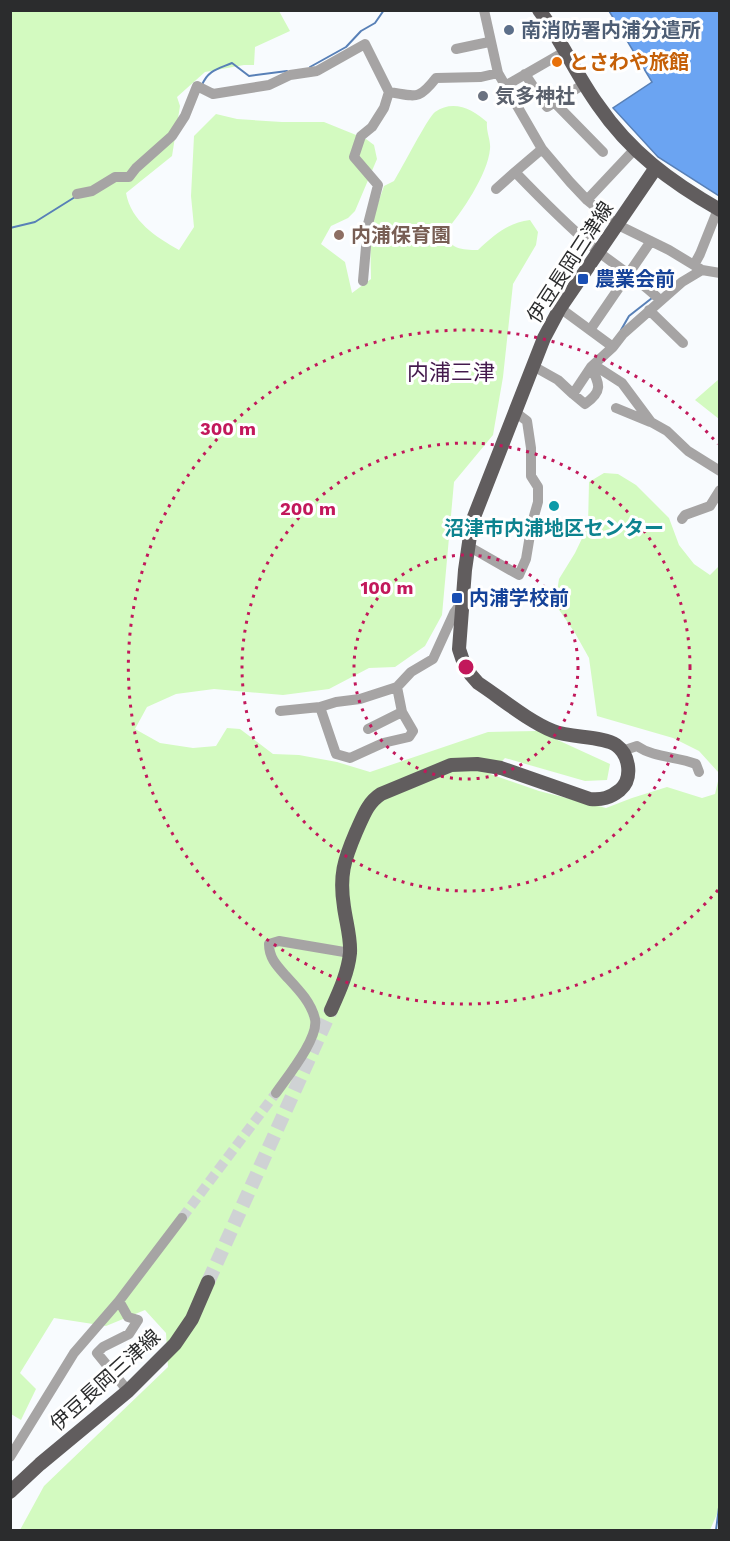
<svg xmlns="http://www.w3.org/2000/svg" width="730" height="1541" viewBox="0 0 730 1541" font-family="'Work Sans','Noto Sans JP',sans-serif">
	<style>
		.green { fill: #d3fac0 }
		.water { fill: #6ba4f2; stroke: #5880b7; stroke-width: 1.5 }
		.lines { fill: none; stroke-linecap: round; stroke-linejoin: round }
		.stream { stroke: #5880b7; stroke-width: 2 }
		.minor-tunnel { stroke: #cfd2d4; stroke-width: 10; stroke-dasharray: 10 5; stroke-linecap: butt }
		.major-tunnel { stroke: #cfd2d4; stroke-width: 14; stroke-dasharray: 14 7; stroke-linecap: butt }
		.minor { stroke: #a6a4a4; stroke-width: 10 }
		.major { stroke: #615d5e; stroke-width: 14 }
		.ring { fill: none; stroke: #c2185b; stroke-width: 3; stroke-dasharray: 3 6 }
		.service-dot { fill: #5c6f8a; stroke: #fff; stroke-width: 2 }
		.food-dot { fill: #e8710a; stroke: #fff; stroke-width: 2 }
		.worship-dot { fill: #6b7280; stroke: #fff; stroke-width: 2 }
		.education-dot { fill: #8d6e63; stroke: #fff; stroke-width: 2 }
		.transit-dot { fill: #1a4fb4; stroke: #fff; stroke-width: 2 }
		.culture-dot { fill: #0f9aa8; stroke: #fff; stroke-width: 2 }
		.labels { text-anchor: middle; dominant-baseline: central; stroke-width: 6; stroke-linejoin: round; paint-order: stroke }
		.service-label { font-size: 20px; font-weight: bold; fill: #4e5e75; stroke: #fff; text-anchor: start }
		.food-label { font-size: 20px; font-weight: bold; fill: #c56008; stroke: #fff; text-anchor: start }
		.worship-label { font-size: 20px; font-weight: bold; fill: #5b616d; stroke: #fff; text-anchor: start }
		.education-label { font-size: 20px; font-weight: bold; fill: #785e54; stroke: #fff; text-anchor: start }
		.street-label { font-size: 20px; fill: #2b2c2d; stroke: #fff }
		.transit-label { font-size: 20px; font-weight: bold; fill: #164399; stroke: #fff; text-anchor: start }
		.culture-label { font-size: 20px; font-weight: bold; fill: #0d838f; stroke: #fff }
		.quarter-label { font-size: 22px; fill: #441a4d; stroke: #fff }
		.centre { fill: #c2185b; stroke: #fff; stroke-width: 3 }
		.ring-label { font-size: 18px; text-anchor: middle; font-weight: bold; fill: #c2185b; stroke: #fff; stroke-width: 6; stroke-linejoin: round; paint-order: stroke }
	</style>
	<rect width="100%" height="100%" fill="#f8fbfe"/>
	<path class="green" d="M10,11h269l11,20 -35,16 -1,18h-10l-39,7 -28,25 3,9 -8,50 -46,37c5,28 30,44 53,57l15,-23 -3,-31 3,-60 22,-22 21,5 45,3h42l42,17 8,6 3,14 -22,52 -7,7 -17,8 -10,18 24,18 7,31 19,-14 -1,-53 14,-40 10,-5c7,-11 34,-64 41,-69 18,-13 38,-3 52,10 -1,10 4,18 3,27 -2,25 -29,65 -45,83 4,17 17,18 33,18 16,-15 29,-27 52,-30l8,12 -2,13 -23,39 -10,93 -10,58 -39,47 -12,133 -17,31 -30,21 -26,1 -40,21 -46,6 -69,-6 -38,5 -29,13 -12,22 25,14 33,5 23,-2 11,-18 13,1 33,25 26,1 38,7 33,10 118,-40 50,-1 72,33 -3,16 -22,1 -80,-23 -15,16 49,17 67,17 26,-10 35,-11 35,11 13,-4 4,-17 1,730 -10,23h-690l24,-44 124,-119 -2,-34 -21,-23 -39,16 -52,-8 -34,55 16,16 -15,31 -10,-6z
		M719,379v40l-24,-19z
		M604,473l14,1 18,11 33,33 10,27 15,19 16,11 9,-9v207l-20,-22 -26,-13 -76,-22 -8,-58 -14,-25 -20,-29 4,-25 16,-26 13,-27 1,-44z"/>
	<path class="water" d="M609,11h110v185l-61,-39 -45,-49 39,-26z"/>
	<g class="lines">
		<path class="stream" d="M310,67l36,-20 15,-16 14,-8 9,-13
			M202,85c6,-15 16,-16 30,-22l17,13 38,-5
			M10,228l25,-6 40,-25
			M621,330l8,-14 23,-18
			M716,1530l4,-30"/>
		<path class="minor-tunnel" d="M182,1218l94,-125"/>
		<path class="major-tunnel" d="M208,1282l123,-272"/>
		<path class="minor" d="M484,10l14,63 44,76 28,33 17,18 29,24 53,26 33,20 18,3
			M456,49l33,-7
			M525,74l22,33 37,-23
			M505,86l59,-34
			M554,102l49,50
			M542,149l-27,23c26,27 52,53 80,77 22,18 45,31 65,51
			M496,189l19,-17
			M77,194l15,-3 23,-14h14l7,-9 36,-32 13,-20 12,-30 16,8 56,-9 21,-10 27,-4 48,-27 24,48
			M587,200l47,-50
			M694,265l6,-11 18,-45
			M363,281l5,-57 10,-39 -24,-28 7,-21 11,-9 12,-19 5,-16c27,4 29,9 47,-14l45,-1 17,-4
			M560,308l53,39
			M649,310l34,33
			M590,330l61,-89
			M594,365l28,18 29,39 16,9 21,20 32,20
			M533,366l25,14 15,14 18,-27 22,-20 10,-13 59,-52 20,-12
			M573,394l12,10c18,-13 15,-19 6,-37
			M616,408l34,14
			M682,519l3,-4 25,-9 10,-16
			M468,546l51,29 7,-16 6,-36 6,-21v-15l-7,-11v-28l-4,-27 -12,-9
			M320,707l16,47 14,4 33,-15 26,-6 4,-6 -11,-19 -5,-25
			M280,711l40,-4 16,-5 24,-3 37,-12 14,-15 22,-13 21,-46 8,-11
			M368,729l34,-17
			M622,751l15,-5c17,12 39,10 59,18l3,8
			M276,1093c11,-16 43,-55 39,-74 -4,-17 -17,-30 -29,-43 -9,-10 -17,-18 -17,-32l10,-3 71,12
			M119,1301l9,16 10,3 -9,14 -26,13 -6,6 31,38
			M10,1457l64,-104 45,-52 63,-83"/>
		<path class="major" d="M539,10c22,29 37,65 59,95 32,47 73,77 122,105
			M331,1010c8,-18 17,-37 19,-57 1,-15 -4,-31 -6,-46 -5,-31 0,-47 12,-75 7,-15 11,-29 25,-38l70,-29 26,-1 24,4 89,31c12,1 20,-1 30,-9 13,-11 10,-35 -4,-45 -13,-9 -46,-7 -63,-14 -25,-10 -52,-33 -75,-48l-7,-8 -7,-11 -5,-15 6,-79 7,-48 72,-184 16,-30 95,-139
			M10,1492l30,-28 88,-73 47,-47 17,-25 16,-37"/>
	</g>
	<g class="ring">
		<circle cx="466" cy="667" r="112"/>
		<circle cx="466" cy="667" r="224"/>
		<path d="M718 890A337 337 0 1 1 718 444"/>
	</g>
	<circle class="service-dot" cx="509" cy="30" r="6"/>
	<circle class="food-dot" cx="557" cy="62" r="6"/>
	<circle class="worship-dot" cx="483" cy="96" r="6"/>
	<circle class="education-dot" cx="339" cy="235" r="6"/>
	<g class="transit-dot">
		<rect x="577" y="273" width="12" height="12" rx="3"/>
		<rect x="451" y="592" width="12" height="12" rx="3"/>
	</g>
	<circle class="culture-dot" cx="554" cy="506" r="6"/>
	<g class="labels">
		<g class="service-label">
			<text x="521" y="30">南消防署内浦分遣所</text>
		</g>
		<g class="food-label">
			<text x="569" y="62">とさわや旅館</text>
		</g>
		<g class="worship-label">
			<text x="495" y="96">気多神社</text>
		</g>
		<g class="education-label">
			<text x="351" y="235">内浦保育園</text>
		</g>
		<g class="street-label">
			<text transform="translate(570 262) rotate(-57)">伊豆長岡三津線</text>
			<text transform="translate(105 1380) rotate(-42)">伊豆長岡三津線</text>
		</g>
		<g class="transit-label">
			<text x="595" y="279">農業会前</text>
			<text x="469" y="598">内浦学校前</text>
		</g>
		<g class="culture-label">
			<text x="554" y="528">沼津市内浦地区センター</text>
		</g>
		<g class="quarter-label">
			<text x="451" y="372">内浦三津</text>
		</g>
	</g>
	<circle cx="466" cy="667" r="9" class="centre"/>
	<g class="ring-label">
		<text x="228" y="435">300 m</text>
		<text x="308" y="515">200 m</text>
		<text x="387" y="594">100 m</text>
	</g>
	<rect width="730" height="1541" fill="none" stroke="#2b2c2d" stroke-width="24"/>
</svg>
